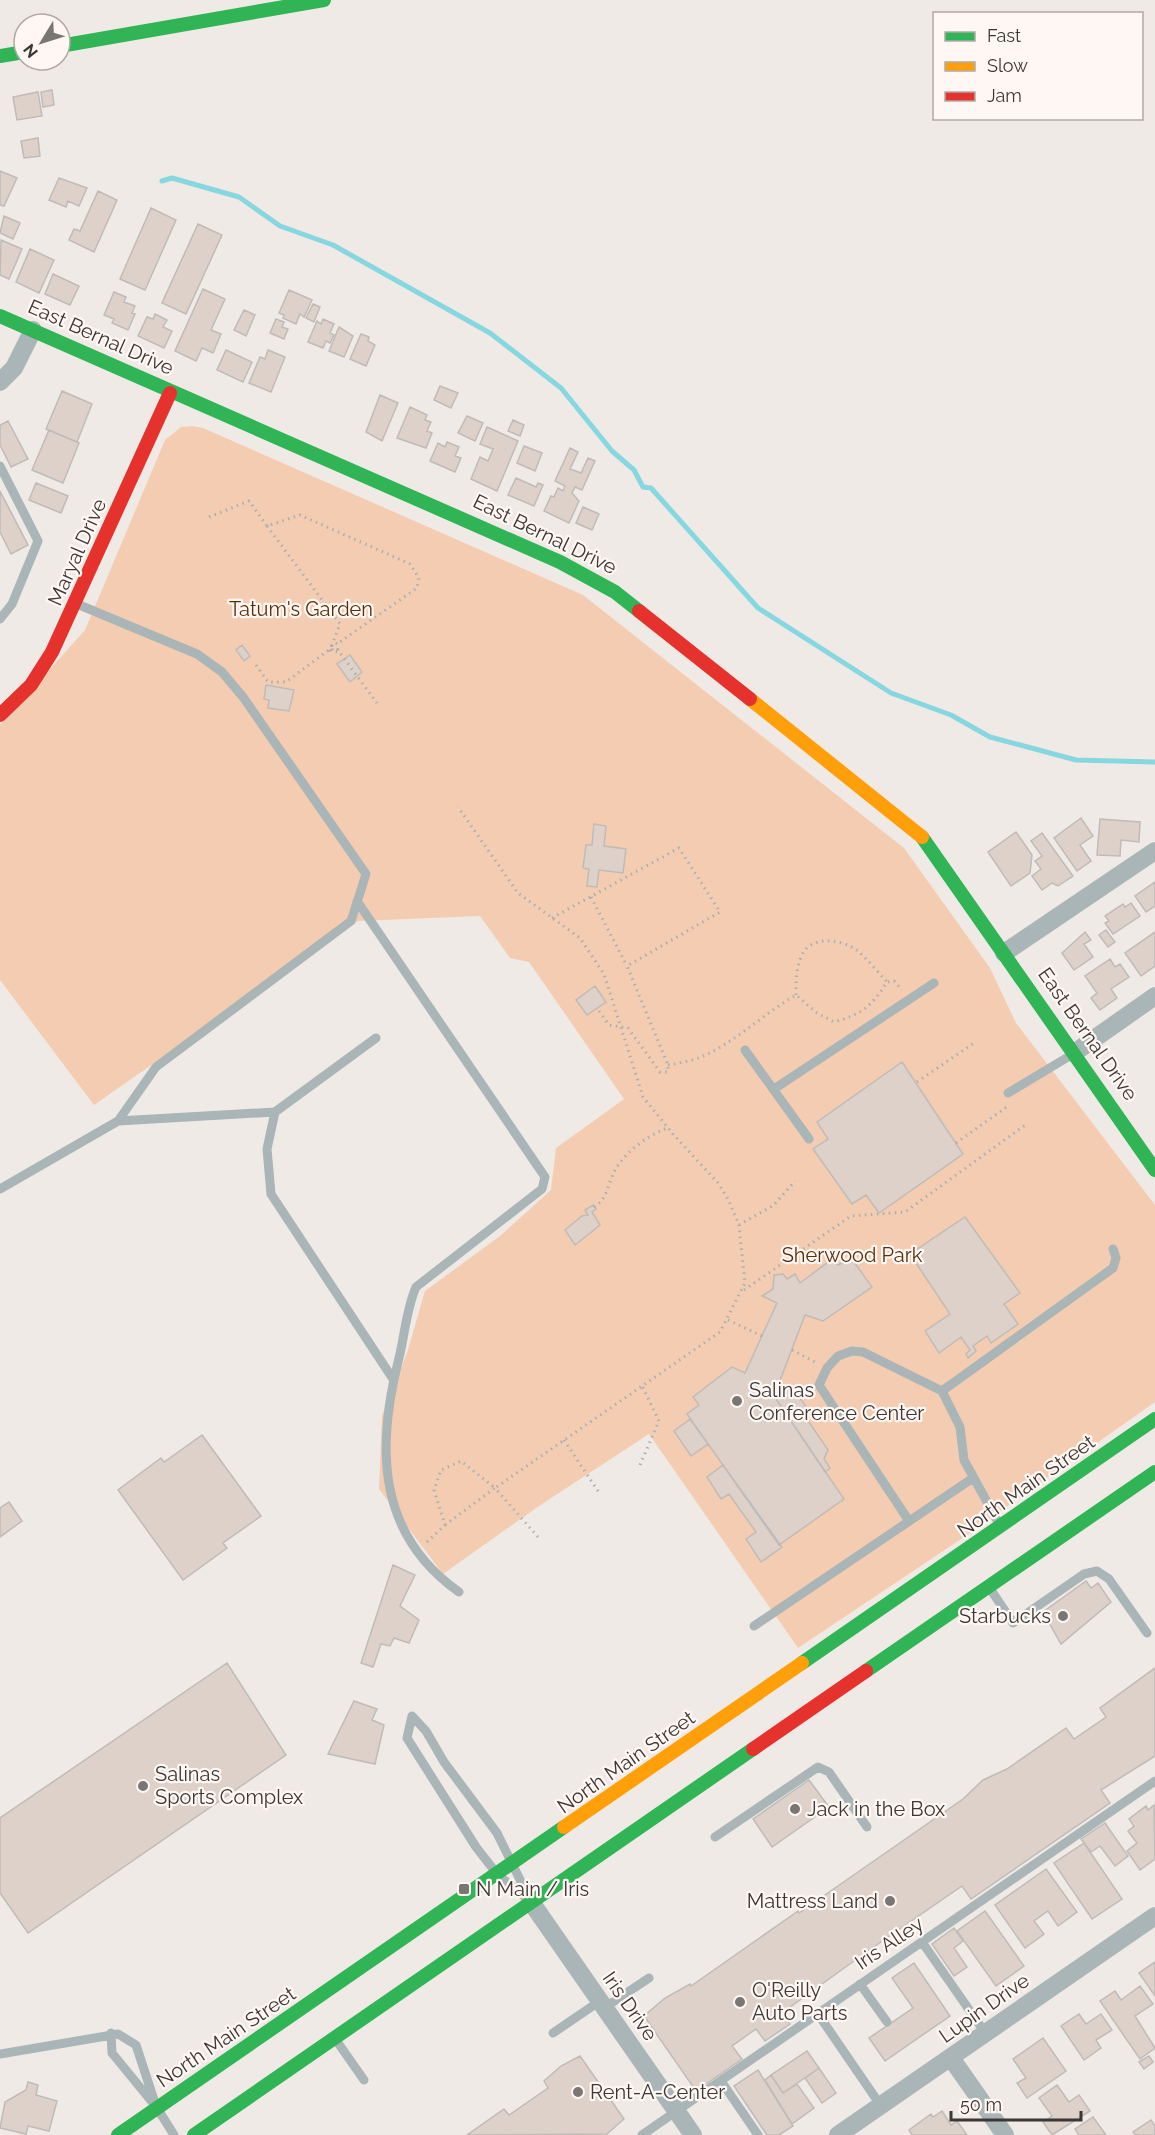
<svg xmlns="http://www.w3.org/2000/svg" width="1155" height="2135" viewBox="0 0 1155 2135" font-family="Raleway,sans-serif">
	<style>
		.green { fill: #f4ccb2 }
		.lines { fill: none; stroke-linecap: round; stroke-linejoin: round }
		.stream { stroke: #86d7e0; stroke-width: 5 }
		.building { fill: #ddd1ca; stroke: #c0bbb8; stroke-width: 1.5 }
		.path { stroke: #aab0b0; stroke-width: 3; stroke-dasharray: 1.5 4.5; stroke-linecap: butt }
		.lane { stroke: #a9b5b6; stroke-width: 9 }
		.street { stroke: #a9b5b6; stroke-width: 18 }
		.fast { stroke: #30b455; stroke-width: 14 }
		.slow { stroke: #ff9f0a; stroke-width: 14 }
		.jam { stroke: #e5322d; stroke-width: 14 }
		.poi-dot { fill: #7a7673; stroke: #fef7f3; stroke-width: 2 }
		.labels { text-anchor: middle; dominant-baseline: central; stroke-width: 4.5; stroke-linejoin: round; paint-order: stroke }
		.street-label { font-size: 20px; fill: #3b3735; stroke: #fef7f3 }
		.park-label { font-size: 20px; fill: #5b2d07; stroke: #fef7f3 }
		.poi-label { font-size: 20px; fill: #3b3735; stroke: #fef7f3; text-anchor: start }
	</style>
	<rect width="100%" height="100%" fill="#f0eae6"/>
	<path class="green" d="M192,426l11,2 380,167 321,253 86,120 26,55 139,182v197l-191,135 -166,111 -149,-214 -110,72 -96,68 -64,-85 3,-74 25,-62 18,-62 75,-55 51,-46 5,-42 68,-49 -95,-137 -19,-4 -30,-42 -122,5 -264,184 -94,-125v-255l85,-95 80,-190 16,-13z"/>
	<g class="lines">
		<path class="stream" d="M162,181l10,-3 67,19 41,29 53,19 157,88 71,55 51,63 22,19 9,17 8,1 107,120 133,85 60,22 39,22 86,23 79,2"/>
	</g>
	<path class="building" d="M52,90l2,15 -11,2 -2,-15z
		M38,92l4,24 -25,4 -4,-23z
		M38,138l2,18 -16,2 -3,-17z
		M0,171l17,7 -13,28 -4,-1z
		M59,178l28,10 -8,18 -11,-5 -2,6 -17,-7z
		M98,191l19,9 -23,52 -25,-12 5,-11 6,2z
		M151,208l25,12 -31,70 -25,-11z
		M4,216l16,7 -7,16 -13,-6z
		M198,224l24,11 -36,79 -24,-11z
		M1,240l21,9 -13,30 -9,-4z
		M30,249l24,11 -15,33 -23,-11z
		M53,274l26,12 -9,19 -25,-11z
		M203,289l22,10 -14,31 10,4 -8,19 -11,-5 -6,13 -21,-10z
		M289,290l23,10 -8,17 -4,-3 -4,10 -13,-6 1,-3 -5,-2z
		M114,292l12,5 -2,5 11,4 -3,7 3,1 -7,16 -16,-7 2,-4 -10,-4z
		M313,304l7,3 -6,15 -8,-4z
		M244,310l11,5 -9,21 -12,-6z
		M155,314l12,6 -4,7 9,4 -8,17 -26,-12 9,-19 6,2z
		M276,319l8,3 -2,5 6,2 -4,10 -14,-6z
		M323,319l11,5 -4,9 4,2 -4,8 -4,-2 -3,7 -15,-6 9,-21 4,3z
		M339,327l14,9 -9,21 -15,-6z
		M361,334l8,3 -1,4 7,4 -9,21 -16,-7z
		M226,350l26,12 -9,20 -26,-12z
		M268,350l17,7 -14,35 -22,-9 11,-26 5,2z
		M440,386l18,7 -7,15 -17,-8z
		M62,391l30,13 -15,38 -31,-13z
		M380,395l18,8 -16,38 -16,-9z
		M410,407l17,8 -2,5 6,2 -4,9 5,2 -6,15 -29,-10z
		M467,416l16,7 -8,18 -17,-8z
		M513,420l11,5 -4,11 -12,-5z
		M8,421l20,38 -17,8 -11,-22v-20z
		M487,427l31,14 -21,50 -26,-12 9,-22 8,4 5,-12 -13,-5z
		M49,430l30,13 -16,40 -31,-13z
		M447,442l12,5 -4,9 6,2 -6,14 -25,-11 8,-18 7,4z
		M524,446l18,7 -7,18 -18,-8z
		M570,448l8,4 -8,17 11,4 7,-15 7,3 -13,29 -7,-3 -3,6 7,8 -10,22 -25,-12 7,-15 3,1 4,-9 5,3 2,-5 -10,-5z
		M516,478l20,9 2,-4 5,2 -9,21 -26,-11z
		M36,483l32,13 -7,17 -32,-13z
		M0,491l28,54 -17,9 -11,-22z
		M583,507l16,7 -7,16 -16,-7z
		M242,645l8,11 -6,5 -8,-11z
		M350,655l12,17 -12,10 -13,-18z
		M266,685l28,5 -5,21 -21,-3 1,-8 -5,-1z
		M1081,818l12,18 -13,9 11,16 -14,10 -23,-33z
		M1100,819l40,3 -1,20 -18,-2 -1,16 -23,-1z
		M594,824l12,2 -2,20 22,3 -3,24 -24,-3 -2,17 -10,-1 2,-17 -6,-1 3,-23h6z
		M1016,832l16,23 -2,18 -19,13 -23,-34z
		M1042,833l31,43 -15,10 -6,-3 -10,7 -10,-14 9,-7 -6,-8 7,-5 -11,-15z
		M1155,882v24l-9,6 -11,-16z
		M1131,903l9,13 -27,18 -8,-11 4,-2 -4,-5 18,-12 2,3z
		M1106,930l9,12 -7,5 -9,-12z
		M1085,932l6,8 -7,4 9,13 -19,13 -12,-17z
		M1155,932v34l-14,10 -16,-23z
		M1110,959l5,8 5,-3 9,13 -18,12 6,9 -17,12 -9,-12 6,-5 -12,-17z
		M595,986l11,16 -19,13 -11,-15z
		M902,1062l61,92 -84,59 -13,-18 -14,9 -39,-55 15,-10 -11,-17z
		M593,1205l3,4 -4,3 8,13 -25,20 -10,-15 17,-14 6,-1 -3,-5z
		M965,1217l55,76 -16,11 14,20 -27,19 -4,-7 -14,10 3,5 -8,7 -2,-4 4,-4 -9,-13 -22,16 -14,-22 25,-17 -40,-60z
		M851,1258l21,29 -49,34 -18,-6 -31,81 70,103 -65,46 -92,-131 12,-9 -6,-8 39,-30 13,6 32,-70 -15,-7 11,-7 1,-14 9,-1 4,5 8,-5 5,9 31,-23 7,5z
		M779,1383l13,4 15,21 -5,4 26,38 -4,9 6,9 -5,4 -51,-76z
		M690,1419l18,25 -17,12 -17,-25z
		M202,1435l59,81 -38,27 4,5 -44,32 -65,-90 43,-32 3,4z
		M723,1465l59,82 -21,15 -15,-23 10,-7 -27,-38 -8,5 -14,-22z
		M9,1502l13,19 -22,16v-29z
		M393,1565l22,10 -15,31 19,14 -10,23 -15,-5 -4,8 -9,-2 -8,23 -12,-4z
		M1086,1581l5,7 7,-5 13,19 -50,42 -18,-32z
		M227,1663l59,92 -258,178 -28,-40v-75z
		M1155,1668v88l-54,34 9,13 -139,96 -9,-13 -97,67 -83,60 8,11 -25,17 -9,-12 -24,17 10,13 -46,32 -52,-75 21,-18 25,-14 1,2 107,-75 1,2 164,-114 20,-19 24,-11 59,-41 8,11 32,-22 -6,-9z
		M354,1701l23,8 -5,11 12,5 -9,39 -47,-10z
		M809,1780l20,27 -57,40 -19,-28z
		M1154,1805l1,54 -15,11 -13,-19 10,-8 -9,-12 6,-5 -5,-7 17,-13 2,4z
		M1105,1823l23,33 -13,10 -15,-20 -9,6 -10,-13z
		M1084,1843l38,56 -30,20 -38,-56z
		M1046,1869l31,43 -19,14 -10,-15 -14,10 10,13 -19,14 -30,-43z
		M985,1911l39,55 -28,20 -39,-55z
		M954,1928l9,13 -9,7 13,19 -13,9 -22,-32z
		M1155,1962v34l-16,-23z
		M914,1963l36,53 -65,45 -16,-23 44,-30 -21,-30z
		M1140,1986l13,18 -18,12 20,32 -15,11 -40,-58 15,-10 6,9z
		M1079,2014l7,10 15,-10 11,16 -16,10 5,8 -17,12 -23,-34z
		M1043,2038l23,33 -39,27 -10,-15 9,-5 -13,-19z
		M807,2051l12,17 -36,25 -12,-18z
		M580,2056l44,63 -17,15 -140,1 37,-26 5,6 39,-27 -4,-7 17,-15z
		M1149,2056l4,6 -9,7 -5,-7z
		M819,2068l17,25 -14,10 -17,-25z
		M758,2070l35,56 -14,9h-12l-33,-49z
		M771,2075l12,18 14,-9 17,24 -22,16 -27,-44z
		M28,2082l10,3 -2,10 21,6 -8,30 -21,-5 -2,8 -26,-6 5,-26 21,-12z
		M1057,2085l12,17 10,-7 11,16 -38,24 -9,-13 9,-6 -13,-18z
		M942,2111l9,14 6,-4 10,14h-55l-3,-5 22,-16 2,3z
		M1093,2117l13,18h-27l-4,-6z
		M1151,2120l4,6v9h-20l-2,-3z"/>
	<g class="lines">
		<path class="path" d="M209,517l40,-16 18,25 33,-11 110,49 9,14 -2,10 -80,56
			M267,526l73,98 -10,26 8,2
			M331.5 647a3.5 3.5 0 1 1 7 0a3.5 3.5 0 1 1-7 0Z
			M337,649l40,54
			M256,665l12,17h18l44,-33
			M591,897l36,69
			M552,918l127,-70 41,64 -93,54 41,99v7h-8l-32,-44 -19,-3 -12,-17
			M796,995c0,-13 0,-26 5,-38 9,-23 41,-18 57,-6 10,9 20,21 29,31
			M668,1065c11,-2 23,-4 33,-8 35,-15 62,-43 95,-62l21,18 17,9c28,-8 37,-15 53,-40l7,-1 8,9
			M917,1082l57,-39
			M956,1143l52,-37
			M594,1207c13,-7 14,-24 21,-37 11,-19 32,-34 52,-42
			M739,1225l35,-20 21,-24
			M744,1290l107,-74 54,-4 123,-89
			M728,1320l34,16
			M792,1350l25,13
			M564,1440l36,54
			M640,1465l19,-44 -17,-35
			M445,1525l50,-37 43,49
			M427,1542l18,-17 -11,-35 7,-20 20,-9 34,27 225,-156 25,-49 -6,-58 -11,-26 -10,-16 -45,-49 -30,-37 -39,-123 -24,-36 -62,-45 -60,-86"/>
		<path class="lane" d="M0,466l38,75 -26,63 -12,15
			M357,901l188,276 -3,12 -126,98c-10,23 -11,47 -17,71 -23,90 -22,176 60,234
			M376,1038l-101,74 -8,37 4,45 122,185
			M745,1050l64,89
			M774,1089l160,-106
			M1008,1093l65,-39
			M118,1121l157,-9
			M0,1189l118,-68 38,-54 195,-146 15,-47 -123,-177 -21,-25 -25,-18 -120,-50
			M942,1391l171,-123 3,-10 -3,-9
			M909,1521l-90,-136 8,-17 11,-12 14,-5 11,1 79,39 18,36 4,33 34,62
			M991,1590l22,33 71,-49 13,-3 12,8 38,54
			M754,1626l219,-148
			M412,1716l14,15 18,31 53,71 34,69 -34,-28 -21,-27 -69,-109z
			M715,1837l103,-70 11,5 38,55
			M922,1942l64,92
			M860,1984l27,38
			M604,2008l45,-30
			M818,2014l63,92
			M111,2033l1,20 45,55 17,27
			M553,2033l47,-32
			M336,2040l28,40
			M0,2054l118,-20 18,11 19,58
			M721,2081l37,54
			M642,2135l513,-354"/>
		<path class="street" d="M0,382l14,-14 19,-38
			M1004,953l151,-102
			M1074,1053l81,-57
			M531,1902l162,233
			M951,2058l54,77
			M838,2135l317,-219"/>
		<path class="fast" d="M60,46l264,-46
			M0,56l24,-4
			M0,316l560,246 55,30 24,19
			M922,837l233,333
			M802,1663l353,-244
			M866,1671l289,-199
			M118,2135l446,-308
			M194,2135l559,-386"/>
		<path class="slow" d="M750,699l172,138
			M564,1827l238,-164"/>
		<path class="jam" d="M639,611l111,88
			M0,715l31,-30 21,-33 118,-259
			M753,1749l113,-78"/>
	</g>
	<g class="poi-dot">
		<circle cx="737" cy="1401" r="6"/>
		<circle cx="1063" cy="1616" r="6"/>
		<circle cx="143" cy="1786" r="6"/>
		<circle cx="795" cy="1809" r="6"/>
		<rect x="458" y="1883" width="12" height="12" rx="3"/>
		<circle cx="890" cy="1901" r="6"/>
		<circle cx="740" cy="2002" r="6"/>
		<circle cx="578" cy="2092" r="6"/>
	</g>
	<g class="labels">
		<g class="street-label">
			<text transform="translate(101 337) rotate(24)">East Bernal Drive</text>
			<text transform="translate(545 534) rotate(26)">East Bernal Drive</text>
			<text transform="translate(77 552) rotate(-66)">Maryal Drive</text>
			<text transform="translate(1088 1034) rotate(55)">East Bernal Drive</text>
			<text transform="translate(1026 1486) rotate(-35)">North Main Street</text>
			<text transform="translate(626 1762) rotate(-35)">North Main Street</text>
			<text transform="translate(889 1943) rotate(-34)">Iris Alley</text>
			<text transform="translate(630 2006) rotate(55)">Iris Drive</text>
			<text transform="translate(984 2008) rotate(-35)">Lupin Drive</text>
			<text transform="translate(226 2037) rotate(-34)">North Main Street</text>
		</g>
		<g class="park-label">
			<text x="301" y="609">Tatum's Garden</text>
			<text x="852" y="1255">Sherwood Park</text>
		</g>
		<g class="poi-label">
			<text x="749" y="1390">Salinas<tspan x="749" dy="23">Conference Center</tspan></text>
			<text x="1051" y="1616" text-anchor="end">Starbucks</text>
			<text x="155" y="1774">Salinas<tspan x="155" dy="23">Sports Complex</tspan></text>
			<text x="807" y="1809">Jack in the Box</text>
			<text x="476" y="1889">N Main / Iris</text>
			<text x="878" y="1901" text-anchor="end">Mattress Land</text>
			<text x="752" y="1990">O'Reilly<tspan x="752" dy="23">Auto Parts</tspan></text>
			<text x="590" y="2092">Rent-A-Center</text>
		</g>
	</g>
	<rect x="933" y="12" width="210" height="108" fill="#fef7f3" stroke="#b0aaa7" stroke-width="1.5"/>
	<rect x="945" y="32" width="30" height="9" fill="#30b455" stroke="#b0aaa7" stroke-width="1.5"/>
	<text x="987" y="42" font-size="18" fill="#3b3735">Fast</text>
	<rect x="945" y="62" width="30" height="9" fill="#ff9f0a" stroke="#b0aaa7" stroke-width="1.5"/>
	<text x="987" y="72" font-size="18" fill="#3b3735">Slow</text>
	<rect x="945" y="92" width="30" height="9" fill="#e5322d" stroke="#b0aaa7" stroke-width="1.5"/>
	<text x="987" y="102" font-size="18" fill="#3b3735">Jam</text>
	<g transform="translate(42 42) rotate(232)"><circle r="28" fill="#fef7f3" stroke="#b0aaa7" stroke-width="1.5"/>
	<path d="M0-4.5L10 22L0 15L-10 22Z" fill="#7a7673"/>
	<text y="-9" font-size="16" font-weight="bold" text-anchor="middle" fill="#3b3735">N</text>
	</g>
	<path d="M951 2111v9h130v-9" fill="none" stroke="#3b3735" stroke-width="3"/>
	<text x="960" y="2111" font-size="18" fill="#3b3735" stroke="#fef7f3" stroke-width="4.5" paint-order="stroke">50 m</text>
</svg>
